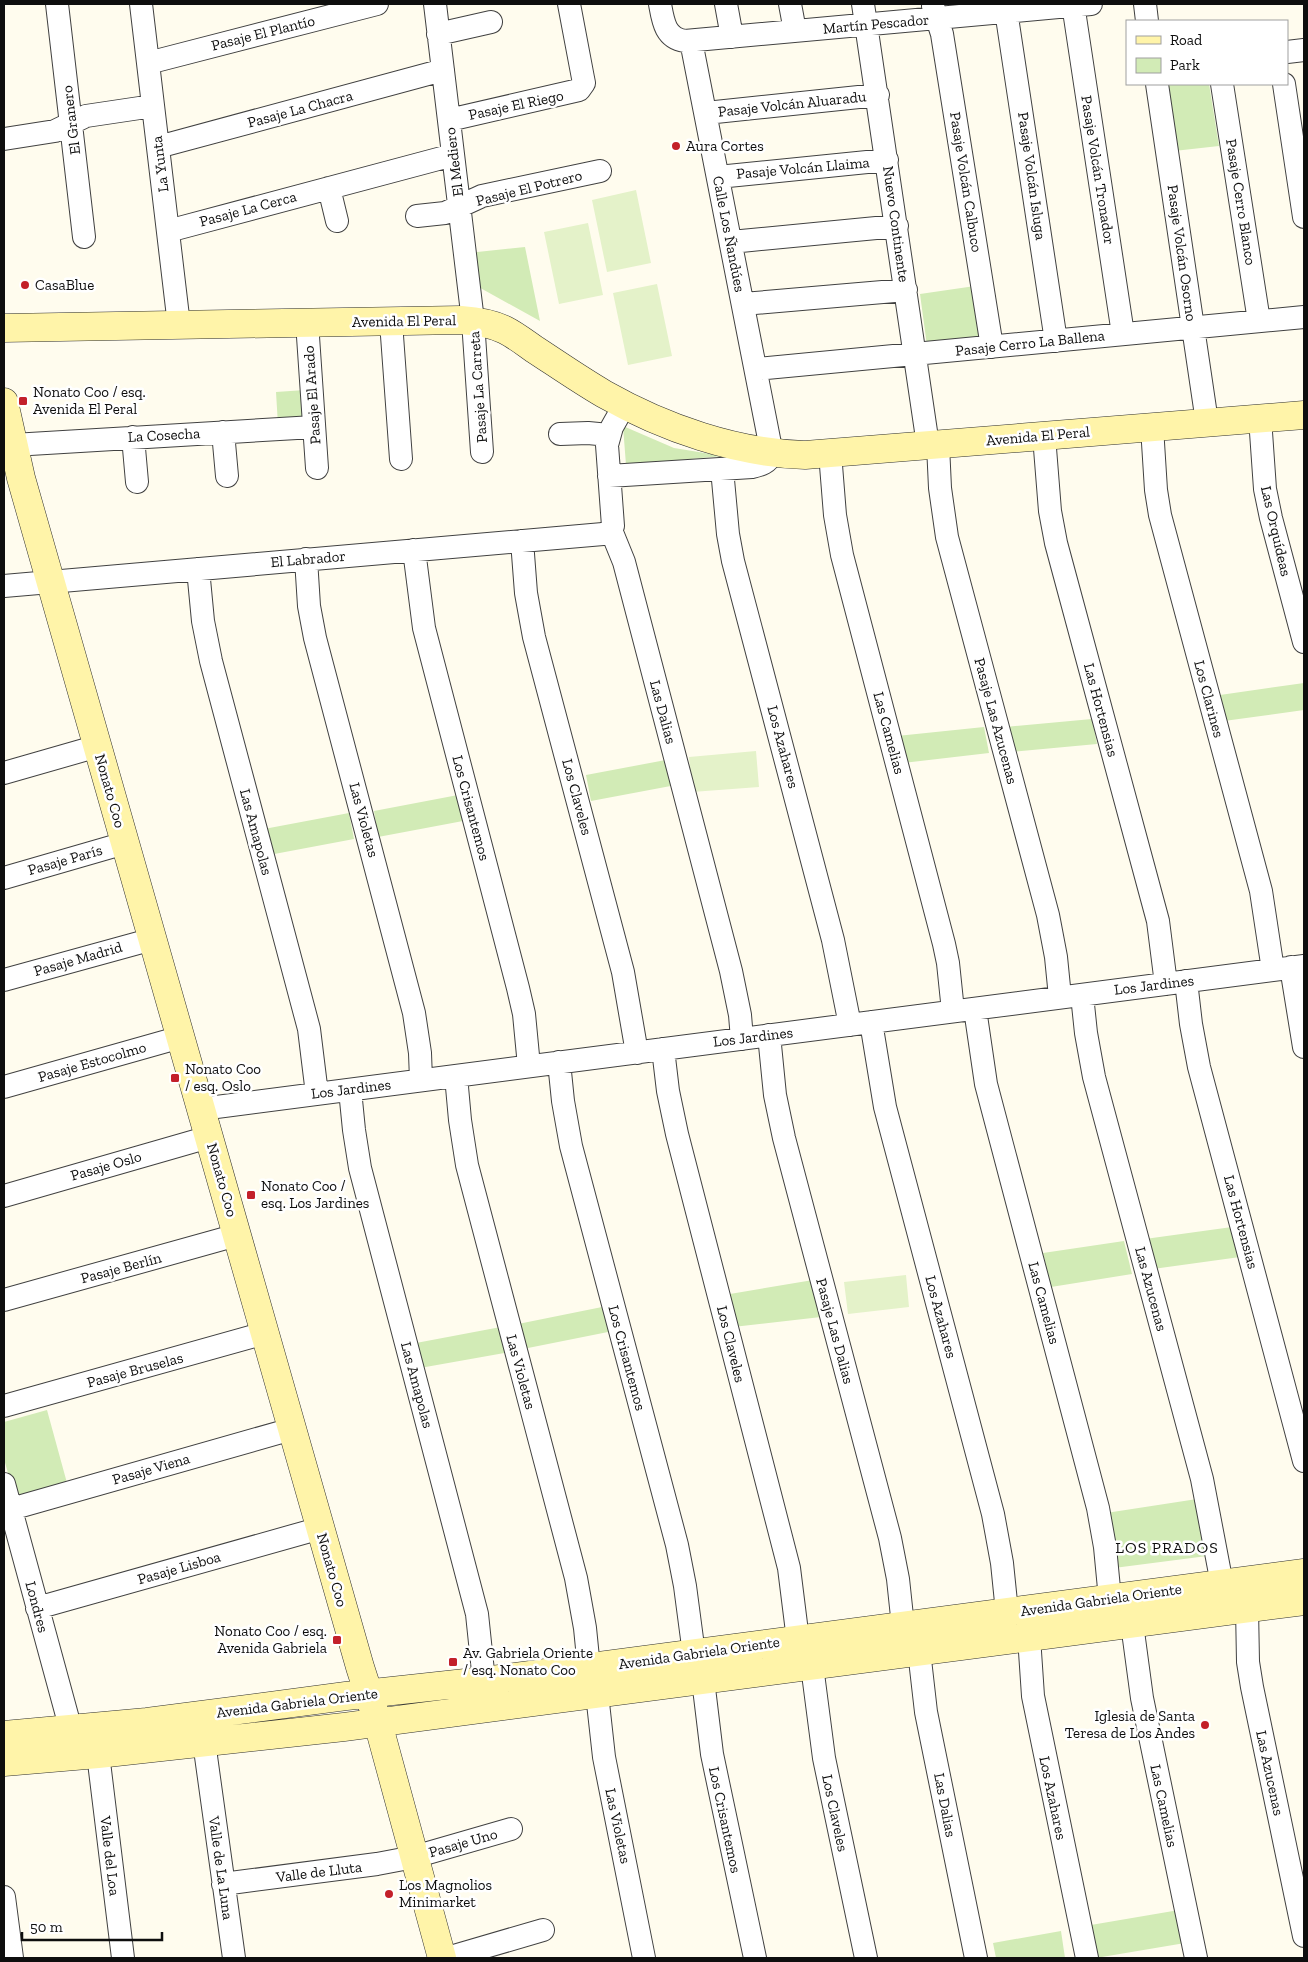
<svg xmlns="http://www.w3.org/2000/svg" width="1308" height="1962" viewBox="0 0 1308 1962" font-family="'Zilla Slab',serif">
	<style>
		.green { fill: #d2ebb6 }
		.pitch { fill: #e4f2c9 }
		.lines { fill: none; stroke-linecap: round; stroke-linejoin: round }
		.street-casing { stroke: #414141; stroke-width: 24 }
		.secondary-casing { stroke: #303030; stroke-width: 29 }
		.street { stroke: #fff; stroke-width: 22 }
		.secondary { stroke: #fff4a9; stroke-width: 28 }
		.poi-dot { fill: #c3202a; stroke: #fff; stroke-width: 2 }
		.labels { text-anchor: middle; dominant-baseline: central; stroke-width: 5; stroke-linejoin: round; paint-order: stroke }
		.street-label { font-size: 15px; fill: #0e0e0e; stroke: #fff }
		.poi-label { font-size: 15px; fill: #0e0e0e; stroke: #fff; text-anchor: start }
		.neighbourhood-label { font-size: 16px; letter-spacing: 1px; fill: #0e0e0e; stroke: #fff }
	</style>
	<rect width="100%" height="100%" fill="#fffcee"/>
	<path class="green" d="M1163,84h46l10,62 -45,5z
		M525,247l15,74 -65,-36 -7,-32z
		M975,286l8,51 -56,9 -7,-52z
		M305,390l2,34 -29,1 -2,-33z
		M623,426l51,22 49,8 -97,9z
		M1304,683v27l-80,11 -4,-26z
		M1092,719l5,25 -86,8 -6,-25z
		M984,727l5,26 -86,10 -6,-27z
		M671,759l5,26 -85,16 -5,-26z
		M458,795l5,26 -85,16 -4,-26z
		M349,813l5,26 -85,16 -5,-26z
		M1232,1227l8,30 -87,12 -8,-30z
		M1124,1241l8,33 -81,13 -8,-34z
		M813,1280l8,37 -88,10 -9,-32z
		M607,1306l6,25 -90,18 -5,-25z
		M506,1326l4,26 -90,16 -4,-25z
		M47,1410l20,73 -52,15 -11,-39v-37z
		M1197,1499l10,57 -93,12 -8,-55z
		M1179,1910l6,33 -89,15 -11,-32z
		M1061,1931l4,27h-69l-3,-15z"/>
	<path class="pitch" d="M636,190l15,73 -44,9 -15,-72z
		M588,223l15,72 -44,9 -15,-72z
		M657,284l15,72 -44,9 -15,-72z
		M756,751l3,36 -67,5 -3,-35z
		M906,1275l3,32 -61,7 -4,-32z"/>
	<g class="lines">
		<defs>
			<path id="street" d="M57,4l27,233
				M141,4l38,321
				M435,4l38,317 9,131
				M660,4c3,17 5,34 25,37l406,-37
				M726,4l6,33
				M790,4l5,27
				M863,4l65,441
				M1005,4l51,337
				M1073,4l50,330
				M1145,4l2,17
				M933,6l9,28 50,313
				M438,34l53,-12
				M1287,52l17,-2
				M148,63l229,-59
				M1157,84l50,338
				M1222,84l37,237
				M1284,84l20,133
				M706,113l172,-18
				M449,120l130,-30 5,-7 -1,-5 -14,-74
				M4,139l51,-8 31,-15 67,-10
				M158,147l285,-77
				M718,177l169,-17
				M329,188l8,33
				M417,216l28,-3 37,-17 118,-25
				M168,231l285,-76
				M731,242l166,-16
				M743,304l163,-14
				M307,322l10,146
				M391,322l10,137
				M756,369l548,-52
				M625,404l-13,23 -5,18 6,81 -2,4 13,32 107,409 9,44 2,24
				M1260,418l5,71 6,29 33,124
				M1152,427l4,63 4,25 101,376 12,79
				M223,432l4,44
				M560,434l28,-1 21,2
				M1044,436l6,75 6,32 102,378 8,63
				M133,437l4,45
				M13,445l301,-18
				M938,445l2,43 7,49 101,378 8,42 4,40
				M830,453l5,62 7,40 102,389 4,19 5,48
				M722,469l6,65 5,27 100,379 17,85
				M609,476l143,-9c9,-2 16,-4 20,-13l-81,-413
				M522,541l4,52 8,44 89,335 14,81
				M414,550l10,78 94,360 6,26 5,52
				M306,559l3,47 6,32 99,375 6,40 1,27
				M198,569l5,52 8,40 98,368 8,65
				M4,586l599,-52 8,-4
				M4,773l94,-27
				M4,878l121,-35
				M1291,967l13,80
				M4,980l149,-41
				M1186,981l5,43 8,43 105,394
				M1082,995l4,38 8,44 108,402 20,105
				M975,1009l11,75 112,424 7,39 5,52
				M871,1022l14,85 108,407 9,49 5,49
				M769,1035l6,60 9,43 106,400 8,41 5,47
				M663,1049l5,42 9,43 112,434 9,72
				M559,1062l4,39 8,45 106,399 8,41 9,68
				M456,1076l4,44 7,45 109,413 9,50 4,40
				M4,1087l177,-50
				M350,1090l4,40 6,38 117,446 7,67
				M201,1109l1103,-143
				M4,1196l205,-59
				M4,1300l233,-65
				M4,1406l261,-73
				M4,1484l67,246
				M11,1509l281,-80
				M37,1608l284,-80
				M1247,1608l1,54 4,25 52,249
				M1132,1624l10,74 54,260
				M1029,1637l4,59 54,262
				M919,1651l7,61 50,246
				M812,1666l12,92 42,200
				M703,1680l9,74 43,204
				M597,1694l7,63 40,201
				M204,1742l30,216
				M98,1754l25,204
				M223,1884l154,-20 37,-7 97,-28
				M4,1897l8,61
				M447,1958l96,-28"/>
			<path id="secondary" d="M4,328l457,-8c15,1 30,3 44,10 10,5 19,12 29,19 23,15 46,31 70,45 60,34 132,59 201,61l499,-40
				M4,402l17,76 339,1189 18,56 64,235
				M4,1735l143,-13 199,-26 138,-15 820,-108
				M4,1762l94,-8 246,-27 960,-126"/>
		</defs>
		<use href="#street" class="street-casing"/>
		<use href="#secondary" class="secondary-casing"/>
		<use href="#street" class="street"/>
		<use href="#secondary" class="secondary"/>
	</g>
	<g class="poi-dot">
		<circle cx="676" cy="146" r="5"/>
		<circle cx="25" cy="285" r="5"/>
		<rect x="18" y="396" width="10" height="10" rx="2.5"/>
		<rect x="170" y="1073" width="10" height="10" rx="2.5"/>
		<rect x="246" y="1190" width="10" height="10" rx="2.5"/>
		<rect x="332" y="1635" width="10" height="10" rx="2.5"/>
		<rect x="448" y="1657" width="10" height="10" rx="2.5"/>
		<circle cx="1205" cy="1725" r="5"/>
		<circle cx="389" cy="1894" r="5"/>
	</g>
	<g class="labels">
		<g class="street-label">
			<text transform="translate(876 24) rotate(-5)">Martín Pescador</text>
			<text transform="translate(263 33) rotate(-14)">Pasaje El Plantío</text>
			<text transform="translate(792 104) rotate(-6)">Pasaje Volcán Aluaradu</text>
			<text transform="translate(516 105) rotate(-12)">Pasaje El Riego</text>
			<text transform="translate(300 109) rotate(-15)">Pasaje La Chacra</text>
			<text transform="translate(71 120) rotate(-97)">El Granero</text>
			<text transform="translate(454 162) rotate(-97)">El Mediero</text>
			<text transform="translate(160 164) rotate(-97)">La Yunta</text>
			<text transform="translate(803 168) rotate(-5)">Pasaje Volcán Llaima</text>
			<text transform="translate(1098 170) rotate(81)">Pasaje Volcán Tronador</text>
			<text transform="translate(1032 176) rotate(82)">Pasaje Volcán Isluga</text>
			<text transform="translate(966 182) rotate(81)">Pasaje Volcán Calbuco</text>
			<text transform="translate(529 188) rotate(-14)">Pasaje El Potrero</text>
			<text transform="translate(1241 202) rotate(81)">Pasaje Cerro Blanco</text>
			<text transform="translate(248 209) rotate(-15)">Pasaje La Cerca</text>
			<text transform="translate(896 224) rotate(82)">Nuevo Continente</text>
			<text transform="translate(729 234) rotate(79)">Calle Los Ñandúes</text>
			<text transform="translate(1182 253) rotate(82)">Pasaje Volcán Osorno</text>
			<text transform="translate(404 321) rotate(-1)">Avenida El Peral</text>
			<text transform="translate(1030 343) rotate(-6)">Pasaje Cerro La Ballena</text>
			<text transform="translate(478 387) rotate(-94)">Pasaje La Carreta</text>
			<text transform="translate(312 395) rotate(-94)">Pasaje El Arado</text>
			<text transform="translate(164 435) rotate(-3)">La Cosecha</text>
			<text transform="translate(1038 436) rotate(-5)">Avenida El Peral</text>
			<text transform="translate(1276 531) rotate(77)">Las Orquídeas</text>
			<text transform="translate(308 559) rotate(-5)">El Labrador</text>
			<text transform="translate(1209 699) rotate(75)">Los Clarines</text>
			<text transform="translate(1101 710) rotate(75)">Las Hortensias</text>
			<text transform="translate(663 712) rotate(75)">Las Dalias</text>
			<text transform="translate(996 721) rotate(75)">Pasaje Las Azucenas</text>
			<text transform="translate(889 733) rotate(75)">Las Camelias</text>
			<text transform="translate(783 747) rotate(75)">Los Azahares</text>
			<text transform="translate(110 791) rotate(74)">Nonato Coo</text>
			<text transform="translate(577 797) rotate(75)">Los Claveles</text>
			<text transform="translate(471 808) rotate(75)">Los Crisantemos</text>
			<text transform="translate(364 820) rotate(75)">Las Violetas</text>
			<text transform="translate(256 832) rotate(75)">Las Amapolas</text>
			<text transform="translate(65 860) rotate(-16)">Pasaje París</text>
			<text transform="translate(78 959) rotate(-16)">Pasaje Madrid</text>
			<text transform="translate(1154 985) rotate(-7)">Los Jardines</text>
			<text transform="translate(753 1037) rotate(-7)">Los Jardines</text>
			<text transform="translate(92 1062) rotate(-16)">Pasaje Estocolmo</text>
			<text transform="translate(351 1089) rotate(-7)">Los Jardines</text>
			<text transform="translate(106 1166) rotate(-16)">Pasaje Oslo</text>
			<text transform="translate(222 1180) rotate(74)">Nonato Coo</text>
			<text transform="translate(1241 1222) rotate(75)">Las Hortensias</text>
			<text transform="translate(121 1268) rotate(-15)">Pasaje Berlín</text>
			<text transform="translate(1151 1289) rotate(75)">Las Azucenas</text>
			<text transform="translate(1044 1303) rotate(75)">Las Camelias</text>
			<text transform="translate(941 1317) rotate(75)">Los Azahares</text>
			<text transform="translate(835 1331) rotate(75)">Pasaje Las Dalias</text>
			<text transform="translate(731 1344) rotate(76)">Los Claveles</text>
			<text transform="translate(627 1358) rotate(75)">Los Crisantemos</text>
			<text transform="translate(135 1370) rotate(-15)">Pasaje Bruselas</text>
			<text transform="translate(521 1372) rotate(75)">Las Violetas</text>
			<text transform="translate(417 1385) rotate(75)">Las Amapolas</text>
			<text transform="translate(151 1469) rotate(-16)">Pasaje Viena</text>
			<text transform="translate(179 1568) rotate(-16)">Pasaje Lisboa</text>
			<text transform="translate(332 1570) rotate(74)">Nonato Coo</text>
			<text transform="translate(1101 1600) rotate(-8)">Avenida Gabriela Oriente</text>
			<text transform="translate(37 1607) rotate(75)">Londres</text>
			<text transform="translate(699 1653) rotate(-8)">Avenida Gabriela Oriente</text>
			<text transform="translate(297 1703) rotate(-7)">Avenida Gabriela Oriente</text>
			<text transform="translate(1270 1773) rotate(78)">Las Azucenas</text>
			<text transform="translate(1053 1798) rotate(78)">Los Azahares</text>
			<text transform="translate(945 1805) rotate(79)">Las Dalias</text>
			<text transform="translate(1164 1806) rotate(78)">Las Camelias</text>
			<text transform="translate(835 1813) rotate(78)">Los Claveles</text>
			<text transform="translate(725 1820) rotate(78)">Los Crisantemos</text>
			<text transform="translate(618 1826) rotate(78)">Las Violetas</text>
			<text transform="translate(463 1843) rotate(-16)">Pasaje Uno</text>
			<text transform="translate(110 1856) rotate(83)">Valle del Loa</text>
			<text transform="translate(221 1868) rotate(82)">Valle de La Luna</text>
			<text transform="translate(319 1872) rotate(-7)">Valle de Lluta</text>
		</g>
		<g class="poi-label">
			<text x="686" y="146">Aura Cortes</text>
			<text x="35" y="285">CasaBlue</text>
			<text x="33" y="392">Nonato Coo / esq.<tspan x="33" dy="17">Avenida El Peral</tspan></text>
			<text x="185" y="1069">Nonato Coo<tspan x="185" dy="17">/ esq. Oslo</tspan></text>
			<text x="261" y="1186">Nonato Coo /<tspan x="261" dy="17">esq. Los Jardines</tspan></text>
			<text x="327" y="1631" text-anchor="end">Nonato Coo / esq.<tspan x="327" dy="17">Avenida Gabriela</tspan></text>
			<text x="463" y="1653">Av. Gabriela Oriente<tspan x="463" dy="17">/ esq. Nonato Coo</tspan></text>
			<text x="1195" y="1716" text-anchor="end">Iglesia de Santa<tspan x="1195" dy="17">Teresa de Los Andes</tspan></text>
			<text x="399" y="1885">Los Magnolios<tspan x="399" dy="17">Minimarket</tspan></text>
		</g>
		<g class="neighbourhood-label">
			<text x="1167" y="1547">LOS PRADOS</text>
		</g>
	</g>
	<rect width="1308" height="1962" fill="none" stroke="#0e0e0e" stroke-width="10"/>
	<rect x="1126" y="20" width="162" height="65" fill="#ffffff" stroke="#9f9f9f"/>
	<rect x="1136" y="36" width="25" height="8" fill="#fff4a9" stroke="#9f9f9f"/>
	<text x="1170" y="45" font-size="15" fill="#0e0e0e">Road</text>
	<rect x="1136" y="58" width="25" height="15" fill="#d2ebb6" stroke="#9f9f9f"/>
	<text x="1170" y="70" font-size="15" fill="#0e0e0e">Park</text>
	<path d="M22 1932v8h140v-8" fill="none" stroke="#0e0e0e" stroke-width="2.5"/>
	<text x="30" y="1932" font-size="15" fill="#0e0e0e" stroke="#ffffff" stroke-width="4" paint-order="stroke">50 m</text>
</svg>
